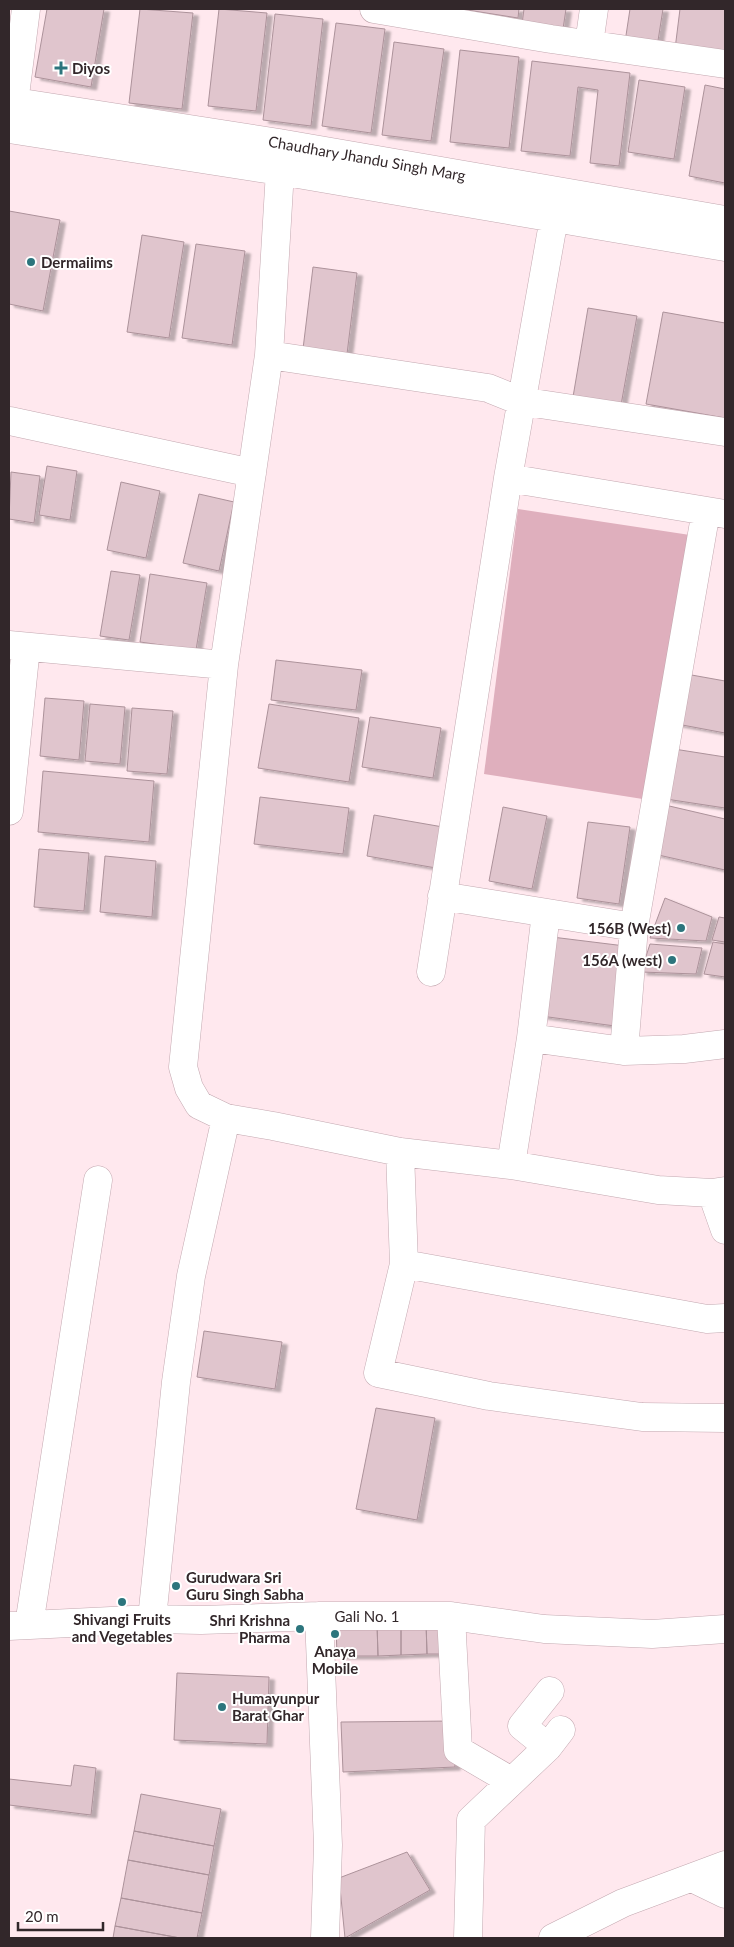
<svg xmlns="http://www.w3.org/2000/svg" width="734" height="1947" viewBox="0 0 734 1947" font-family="Lato,sans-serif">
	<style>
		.green { fill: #dfafbd }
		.building { fill: #e0c5cd; stroke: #ac929a; filter: url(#shadow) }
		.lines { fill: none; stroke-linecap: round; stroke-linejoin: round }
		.minor-casing { stroke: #c3a8b0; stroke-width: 29 }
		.minor { stroke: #fff; stroke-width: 28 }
		.poi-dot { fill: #2c757d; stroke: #fff; stroke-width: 2 }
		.labels { text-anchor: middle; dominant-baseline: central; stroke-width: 4; stroke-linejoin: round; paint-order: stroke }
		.poi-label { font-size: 15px; font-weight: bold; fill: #32272a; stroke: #fff; text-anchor: start }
		.street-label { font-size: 15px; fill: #32272a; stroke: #fff }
	</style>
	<defs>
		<filter id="shadow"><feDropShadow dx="5.5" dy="3" stdDeviation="1" flood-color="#0004"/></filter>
	</defs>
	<rect width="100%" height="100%" fill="#ffe8ee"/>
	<path class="green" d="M518,509l172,26 -41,265 -165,-26z"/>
	<path class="building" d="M47,9h57l-13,78 -56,-10z
		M140,9l53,4 -11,96 -53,-6z
		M219,9l48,4 -11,98 -48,-5z
		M461,9h58l-1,9z
		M524,9h42l-3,20 -41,-5z
		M630,9h33l-6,38 -32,-5z
		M680,9h45v47l-50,-7z
		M275,14l48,5 -12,107 -48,-6z
		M336,23l49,6 -14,104 -49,-7z
		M394,42l50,7 -13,92 -49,-6z
		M460,50l59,7 -10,91 -59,-6z
		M532,61l98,12 -11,93 -29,-3 8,-73 -20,-3 -8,69 -49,-5z
		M639,80l46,7 -11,72 -46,-7z
		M705,85l20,4v94l-36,-7z
		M9,211l51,9 -17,91 -34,-7z
		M142,235l42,7 -15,96 -42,-6z
		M196,244l49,7 -13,94 -50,-7z
		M313,267l44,6 -11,89 -44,-5z
		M588,308l49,8 -16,89 -48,-8z
		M663,312l62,11v95l-79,-14z
		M47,466l30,5 -7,49 -31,-5z
		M11,472l29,4 -6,47 -25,-4z
		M121,482l39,9 -14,67 -39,-8z
		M199,494l35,8 -15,69 -36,-8z
		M111,571l29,4 -11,65 -29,-4z
		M150,574l57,9 -11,67 -56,-8z
		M276,660l86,10 -6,40 -85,-10z
		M686,674l39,7v52l-48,-9z
		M45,698l39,3 -5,59 -39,-4z
		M90,704l35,3 -5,57 -35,-3z
		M269,704l90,14 -10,64 -91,-14z
		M132,708l41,3 -6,63 -40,-3z
		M370,717l71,11 -8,50 -71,-11z
		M674,749l51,8v51l-59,-9z
		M43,771l111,10 -5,61 -111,-10z
		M260,797l89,11 -6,46 -89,-10z
		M665,805l60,14v51l-71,-16z
		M503,807l44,9 -15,73 -43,-8z
		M374,815l69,12 -7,41 -69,-12z
		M588,822l42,5 -11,77 -42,-6z
		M39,849l50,4 -5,58 -50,-4z
		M105,856l51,5 -4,56 -52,-5z
		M665,898l47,19 -6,24 -56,-3z
		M719,917l6,1v24l-13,-2z
		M552,937l73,9 -10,80 -74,-10z
		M713,942l12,2v33l-21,-3z
		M650,944l52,4 -6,26 -55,-2z
		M204,1331l78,11 -7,47 -78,-12z
		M376,1408l59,10 -18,102 -61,-11z
		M426,1622h20l1,32h-20z
		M426,1622l1,32 -26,1v-32z
		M377,1623h24v32l-23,1z
		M377,1623l1,33h-41l-1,-32z
		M177,1673l92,4 -2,67 -93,-4z
		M453,1721l2,46 -112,5 -2,-50z
		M74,1765l22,3 -5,47 -82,-10v-26l62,7z
		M141,1794l80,15 -7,37 -80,-15z
		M134,1831l80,15 -5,29 -81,-15z
		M407,1852l23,38 -85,48 -6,-60z
		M128,1860l81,15 -7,38 -81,-15z
		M121,1898l81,15 -5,25h-17l-65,-12z
		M115,1926l65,12h-67z"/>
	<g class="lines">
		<defs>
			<path id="minor" d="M374,9l177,30 174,25
				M589,44l5,-35
				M9,101l270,42 446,77
				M12,119l14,-110
				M9,129l271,42 445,76
				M279,143l1,28 -11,184 -45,310 -41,402 6,21 10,17 27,13 47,8 127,26 111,13 147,25 54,3 13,-2
				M269,355l219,33 32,13 205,31
				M10,421l242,52
				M508,478l217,36
				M9,645l215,20
				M9,811l17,-164
				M442,896l192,31
				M431,972l77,-494 46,-260
				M531,1038l93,13 60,-2 41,-5
				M624,1051l10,-124 72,-416
				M400,1152l4,112 -26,109 111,23 153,21 83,1
				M511,1165l20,-127 15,-125
				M712,1193l13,37
				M404,1264l303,55 18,-1
				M319,1616l9,229 -3,93
				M451,1616l7,134 53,31
				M152,1619l24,-237 15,-106 35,-158
				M29,1625l69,-445
				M9,1626l143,-7 49,1 118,-4h132l93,13 108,5 73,-5
				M548,1747l-26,-21 28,-35
				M692,1878l33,16
				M468,1938l3,-118 77,-73 13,-17
				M553,1938l70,-35 102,-38"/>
		</defs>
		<use href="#minor" class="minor-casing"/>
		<use href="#minor" class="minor"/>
	</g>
	<g class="poi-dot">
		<path d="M58.5 60.5h5v5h5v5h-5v5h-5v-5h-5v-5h5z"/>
		<circle cx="31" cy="262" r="5"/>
		<circle cx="681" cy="928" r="5"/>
		<circle cx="672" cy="960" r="5"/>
		<circle cx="176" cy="1586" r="5"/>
		<circle cx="122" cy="1602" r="5"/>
		<circle cx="300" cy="1629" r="5"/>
		<circle cx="335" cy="1634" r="5"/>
		<circle cx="222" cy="1707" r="5"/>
	</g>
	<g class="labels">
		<g class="poi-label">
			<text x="72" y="68">Diyos</text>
			<text x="41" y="262">Dermaiims</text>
			<text x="671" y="928" text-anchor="end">156B (West)</text>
			<text x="662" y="960" text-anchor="end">156A (west)</text>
			<text x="186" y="1577">Gurudwara Sri<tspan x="186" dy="17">Guru Singh Sabha</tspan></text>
			<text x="122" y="1619" text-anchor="middle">Shivangi Fruits<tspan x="122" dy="17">and Vegetables</tspan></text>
			<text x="290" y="1620" text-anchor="end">Shri Krishna<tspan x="290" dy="17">Pharma</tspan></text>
			<text x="335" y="1651" text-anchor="middle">Anaya<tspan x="335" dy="17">Mobile</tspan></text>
			<text x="232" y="1698">Humayunpur<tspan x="232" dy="17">Barat Ghar</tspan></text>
		</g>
		<g class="street-label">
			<text transform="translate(367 158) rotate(10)">Chaudhary Jhandu Singh Marg</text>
			<text x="367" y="1616">Gali No. 1</text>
		</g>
	</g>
	<rect width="734" height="1947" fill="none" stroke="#32272a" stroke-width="20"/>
	<path d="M18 1922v8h85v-8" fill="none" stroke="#32272a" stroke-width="2.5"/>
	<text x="25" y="1922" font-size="15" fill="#32272a" stroke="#ffffff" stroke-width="4" paint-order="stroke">20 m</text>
</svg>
